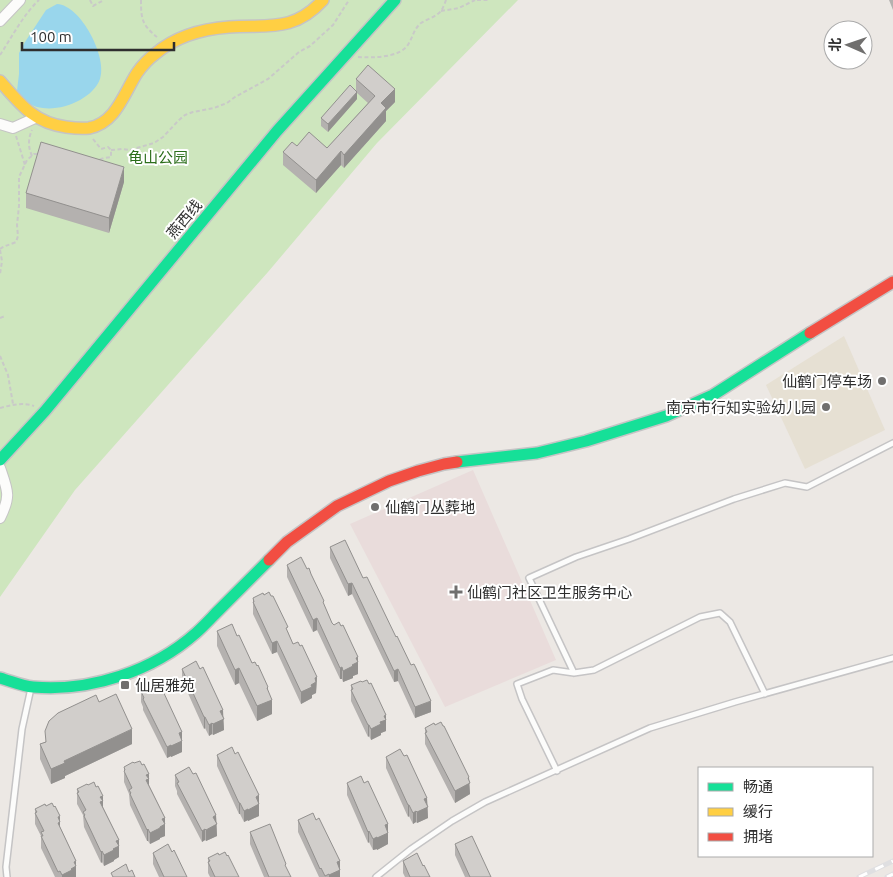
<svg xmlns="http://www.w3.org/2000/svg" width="893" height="877" viewBox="0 0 893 877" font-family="Ubuntu,'Noto Sans SC',sans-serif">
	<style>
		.education { fill: #e6e0d3 }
		.medical { fill: #e9dcdb }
		.green { fill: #cee6be }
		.water { fill: #99d6ec }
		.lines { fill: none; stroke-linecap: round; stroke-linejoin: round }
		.lane-casing { stroke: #c5c4c5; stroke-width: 8 }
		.street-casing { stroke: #c5c4c5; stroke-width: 12 }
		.fast-casing { stroke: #c5c4c5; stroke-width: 14 }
		.slow-casing { stroke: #c5c4c5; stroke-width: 14 }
		.jam-casing { stroke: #c5c4c5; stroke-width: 14 }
		.path { stroke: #c9c9c8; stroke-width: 2; stroke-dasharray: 4 2.5; stroke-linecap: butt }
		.lane { stroke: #fcfcfb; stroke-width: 5 }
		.street { stroke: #fcfcfb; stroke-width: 10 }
		.fast { stroke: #16e098; stroke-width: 11 }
		.slow { stroke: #ffcf43; stroke-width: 11 }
		.jam { stroke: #f24e42; stroke-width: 11 }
		.rail-casing { stroke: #dfdfe1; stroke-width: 5 }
		.rail { stroke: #fff; stroke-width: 3; stroke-dasharray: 9; stroke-linecap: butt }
		.wall { fill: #b4b1af }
		.shaded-wall { fill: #92908e }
		.building { fill: #d1cecb; stroke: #92908e }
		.poi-dot { fill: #706f6e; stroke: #fff; stroke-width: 2 }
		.labels { text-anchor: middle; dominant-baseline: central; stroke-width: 4; stroke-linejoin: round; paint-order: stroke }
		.park-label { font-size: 15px; fill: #2c6e1b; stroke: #fff }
		.street-label { font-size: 15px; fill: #2e2e2e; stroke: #fff }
		.poi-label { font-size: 15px; fill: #2e2e2e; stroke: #fff; text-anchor: start }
	</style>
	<rect width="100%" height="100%" fill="#ece8e4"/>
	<path class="education" d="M844,336l41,94 -80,39 -39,-84z"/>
	<path class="medical" d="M473,470l83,190 -111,47 -95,-183z"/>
	<path class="green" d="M0,0h518l-141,143 -109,129 -193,218 -75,107z"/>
	<path class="water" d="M57,4c24,1 51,54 43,75 -8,23 -52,39 -73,23 -4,-3 -7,-8 -10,-11l2,-17v-21l6,-11 21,-32z"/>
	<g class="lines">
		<defs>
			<path id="lane" d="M574,673l-45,-95 47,-21 53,-18 105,-40 51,-16 22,4 86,-44
				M557,771l-35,-72 -5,-15 36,-14 21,3 20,-3 106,-53 20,-4 10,9 35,72
				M7,877l-1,-10 16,-138 9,-41
				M376,877l35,-28 41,-28 33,-19 165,-74 85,-26 158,-44"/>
			<path id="street" d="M0,21l20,-21
				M0,124l13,4 22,-10
				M0,468c8,23 11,28 0,50"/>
			<path id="fast" d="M0,460l45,-49 232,-280 118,-131
				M457,462l80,-9 49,-12 80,-25 47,-21 97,-62
				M0,678c11,3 22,8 33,9 58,5 120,-16 163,-54 9,-8 16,-16 24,-24 17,-17 33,-33 49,-49"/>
			<path id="slow" d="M0,81c20,23 34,42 66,46 7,1 15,2 23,1 27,-5 35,-35 48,-55 5,-7 11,-14 18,-19 21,-18 47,-25 74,-27 38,-3 64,6 94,-27"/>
			<path id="jam" d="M810,333l83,-51
				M269,560l18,-18 50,-36 52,-25 29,-10 26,-7 13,-2"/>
		</defs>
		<use href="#lane" class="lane-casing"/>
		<use href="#street" class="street-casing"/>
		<use href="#fast" class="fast-casing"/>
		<use href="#slow" class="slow-casing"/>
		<use href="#jam" class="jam-casing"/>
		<path class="path" d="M90,0l3,6 11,-6
			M141,0c0,19 1,25 16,37
			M477,0h13
			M441,11l18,-3 16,-8
			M0,55c12,-18 23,-40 39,-55
			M358,57c14,1 44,1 51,-14 4,-7 5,-14 12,-20 6,-4 15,-6 20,-12 2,-3 4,-8 5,-11
			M16,136l9,29
			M93,139l8,10 7,-2 3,3v7l-7,1 -6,2
			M111,150l11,-1 8,1 24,-7 9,-6 16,-17 6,-5 8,-3 21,-4 13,-5 8,-6 33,-18 31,-27 11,-6 23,-21 16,-25
			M32,156c-4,-9 -4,-17 0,-26
			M0,249c5,-4 10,-4 16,-7l2,-6 -1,-11 2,-19v-29l8,-17 7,-6h4
			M0,250l2,11 -2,13
			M0,318l5,-2
			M0,356l8,19 5,29
			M0,408c11,-3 23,-6 34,-2"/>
		<use href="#lane" class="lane"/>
		<use href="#street" class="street"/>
		<use href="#fast" class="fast"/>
		<use href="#slow" class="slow"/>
		<use href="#jam" class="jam"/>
		<defs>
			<path id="rail" d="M859,877l34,-16
				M887,877l6,-3"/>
		</defs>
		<use href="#rail" class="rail-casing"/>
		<use href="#rail" class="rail"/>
	</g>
	<path class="wall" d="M889,0h4v10z
		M356,79l39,23 -9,9v10l-42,47 -3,-3 -25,28 -33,-28v-13l14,-6 30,2 41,-45 -11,-10v6l-29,33 -7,-6v-8l35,-27z
		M124,182l-15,51 -83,-25v-15z
		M330,547l33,31 68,134 -16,6 -17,-37 -4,1 -42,-88 -4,2 -18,-38z
		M287,565l37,40 8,18 26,34v17l-5,2v2l-10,4 -1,-3h-2l-23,-49 -4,2 -26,-55z
		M253,598l35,34 5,12 24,33 -1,16 -4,2v3l-11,6 -24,-52 -5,2 -19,-40z
		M217,631l20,5 31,55 4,23 -15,7 -18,-38 -4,2 -18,-39z
		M182,669l41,49 1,12 -11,5 -1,-1 -3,2 -4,-8 -1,1 -22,-49z
		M362,682l24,33v16l-5,2v2l-10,5 -2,-4 -1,1 -17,-36v-16z
		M158,690l24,42v20l-11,5v-1l-4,2 -24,-48v-3l-2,-5v-11z
		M99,702l33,42 -67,32v2l-14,6 -11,-25v-15l5,-2z
		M425,728l44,54 1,12 -15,9 -30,-59z
		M235,754l24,41v21l-11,5v-1l-4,2 -4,-8h-1l-22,-48v-11z
		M404,756l23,42 1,20 -11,5 -1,-1 -3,2 -4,-8 -1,1 -22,-49v-11z
		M124,767l25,18 16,33v18l-5,2v1l-10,5 -2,-3h-1l-17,-36 -1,-11 -5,-12z
		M193,774l23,41 1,21 -11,5 -1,-1 -3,2 -25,-48v-3l-2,-5v-11z
		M347,783h17l24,41v20l-11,6v-1l-4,1 -4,-8 -1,1 -21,-48z
		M77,789l26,18 16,33v17l-5,3v1l-10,5 -2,-4 -1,1 -17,-36 -1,-12 -6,-11z
		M35,809l25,18 16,34v16h-21l-14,-29v-12l-6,-12z
		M298,820h18l24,41v16h-21l-21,-45z
		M250,832l36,36 5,9h-27l-14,-33z
		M455,844l36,33h-26l-10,-22z
		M172,852l15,25h-28l-6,-13v-11z
		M208,858l31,19h-29l-2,-4z
		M403,861l20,5 7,11h-25l-2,-4z"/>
	<path class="shaded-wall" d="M395,89v13l-9,9v10l-42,47v-13l37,-52z
		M357,92v7l-29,33v-8z
		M341,151v14l-25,28v-13z
		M124,167v15l-15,51v-15z
		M352,583v11l-4,2v-12z
		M317,618v12l-4,2v-12z
		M277,641v11l-5,2v-11z
		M358,657v17l-5,2v2l-10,4v-11l9,-6 4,-7z
		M342,667v12h-2v-11z
		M239,668v15l-4,2v-15z
		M398,669v12l-4,1v-11z
		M317,677l-1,16 -4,2v3l-11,6v-12l10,-7 4,-7z
		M268,687v14l4,-1v14l-15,7v-15l10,-18z
		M431,701v11l-16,6v-11z
		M223,710l1,20 -11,5v-11l7,-13z
		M386,715v16l-5,2v2l-10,5v-11l9,-7 4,-6z
		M204,717h1v11l-1,1z
		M212,723v11l-3,2v-11z
		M368,725h1v11l-1,1z
		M132,729v15l-67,32v2l-14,6v-15l13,-8z
		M182,732v20l-11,5v-11l8,-13z
		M171,745v11l-4,2v-11z
		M149,774v11l-3,7v-17z
		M469,777l1,17 -15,9v-12z
		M259,795v21l-11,5v-11l8,-13z
		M103,796v17l-3,1v-17z
		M427,798l1,20 -11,5v-11l7,-13z
		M239,803h1v11h-1z
		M408,805h1v11l-1,1z
		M248,809v11l-4,2v-11z
		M416,811v11l-3,2v-11z
		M216,815l1,21 -11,5v-11l7,-13z
		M60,816v17l-2,1v-17z
		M165,818v18l-5,2v1l-10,5v-11l12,-14z
		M388,824v20l-11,6v-12l8,-13z
		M148,829v12h-1v-11z
		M205,829v11l-3,2v-11z
		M369,831v11l-1,1v-11z
		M377,837v12l-4,1v-11z
		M119,840v17l-5,3v1l-10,5v-11l12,-14z
		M102,851v11l-1,1v-11z
		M76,861v16h-14v-2l12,-13z
		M340,861v16h-11v-2l8,-13z"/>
	<path class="building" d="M368,65l27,24 -14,14 5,5 -42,47 -3,-4 -25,29 -33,-28 9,-10 5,4 12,-14 18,16 48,-52 -19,-17z
		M350,85l7,7 -29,32 -7,-6z
		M41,142l83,25 -15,51 -83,-25z
		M345,540l18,38 4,-1 29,60 1,-1 14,29 3,-1 2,4 15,33 -16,6 -17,-38 -4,2 -42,-88 -4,1 -18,-37z
		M301,557l6,12 2,-1 2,6 13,27 -1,1 9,21 2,2 5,-3 2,4 2,-1 15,32 -2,1 2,4 -6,3 1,1 -10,5 -1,-4 -2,1 -23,-50 -4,2 -26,-55z
		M269,592l2,4h2l15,31 -2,1 7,16 5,-2 2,4 2,-1 15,32 -2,1 1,4 -5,3 1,2 -11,5 -24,-51 -5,2 -19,-41h1l-1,-4 10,-5 1,2z
		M232,624l5,12 2,-1 13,28 3,-1 2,4 1,-1 10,22 -1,1 5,12 -15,6 -18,-38 -4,2 -18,-39z
		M196,661l4,8 3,-2 20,43 -3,1 4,8 -11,5 -1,-1 -3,2 -4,-8h-1l-22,-48z
		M367,680l2,4 2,-1 15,32 -2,1 2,4 -6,2 1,2 -10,5 -2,-4h-1l-17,-35 2,-1 -2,-4 10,-4 1,1z
		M155,683l3,7 4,-1 20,43 -3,1 3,8 -11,5v-1l-4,2 -24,-48 1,-1 -3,-7z
		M116,694l16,35 -68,32 1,2 -14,6 -11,-25 6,-2 -1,-11 4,-10 9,-8 38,-18 3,7z
		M441,722l2,4h1l25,51 -1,1 2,5 -15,8 -30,-58 2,-1 -2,-4 9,-5 1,2z
		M232,747l3,7 3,-2 21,43 -3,2 3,7 -11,6v-1l-4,2 -4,-8h-1l-22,-48z
		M400,749l4,7 3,-1 20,43 -3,1 4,8 -11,5 -1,-1 -3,2 -4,-8h-1l-22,-48z
		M140,761l2,4 2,-1 5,10 -3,1 3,4 -3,1 19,38 -3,1 3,5 -5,3v1l-10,5 -2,-4 -1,1 -17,-36 1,-1 -2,-3 3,-2 -8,-17 1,-1 -1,-3 9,-5 1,1z
		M189,767l4,7 3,-1 20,42 -3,2 4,7 -11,6 -1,-1 -3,2 -25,-48 2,-1 -4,-7z
		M361,776l3,7 4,-2 20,43 -3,1 3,8 -11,5v-1l-4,2 -4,-8 -1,1 -21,-49z
		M94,782l2,5 2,-1 5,10 -3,1 3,4 -3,1 19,38 -3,1 3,5 -6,3 1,1 -10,5 -2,-4 -1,1 -17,-36 1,-1 -2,-3 3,-2 -9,-17 2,-1 -2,-3 10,-5 1,1z
		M52,803l2,4 1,-1 5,10 -2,1 2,5 -2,1 18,38 -2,1 2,4 -5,3 1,1 -10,5 -2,-4 -2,1 -17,-36h2l-2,-4 3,-1 -9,-18 2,-1 -2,-3 10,-5 1,2z
		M313,813l3,7 3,-2 21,43 -3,1 3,8 -11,5v-1l-4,2 -4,-8 -1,1 -22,-49z
		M270,824l16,40 -1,1 6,12h-22l-19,-45z
		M472,836l19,41h-21l-15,-33z
		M168,844l4,8 2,-2 13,27h-23l-11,-24z
		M225,852l2,4 1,-1 11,22h-24l-7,-15 2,-1 -2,-3 10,-5 1,2z
		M417,853l6,13 1,-1 6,12h-20l-7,-16z
		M126,864l3,8 3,-2 3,7h-22l-2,-4z"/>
	<g class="poi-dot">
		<circle cx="882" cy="381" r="5"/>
		<circle cx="826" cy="407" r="5"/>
		<circle cx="375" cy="507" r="5"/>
		<path d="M453.5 584.5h5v5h5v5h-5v5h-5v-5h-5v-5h5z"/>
		<rect x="120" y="680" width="10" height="10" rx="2.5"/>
	</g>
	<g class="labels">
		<g class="park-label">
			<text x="158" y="157">龟山公园</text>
		</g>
		<g class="street-label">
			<text transform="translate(184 219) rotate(-50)">燕西线</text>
		</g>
		<g class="poi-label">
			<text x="872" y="381" text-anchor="end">仙鹤门停车场</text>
			<text x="816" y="407" text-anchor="end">南京市行知实验幼儿园</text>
			<text x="385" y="507">仙鹤门丛葬地</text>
			<text x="467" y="592">仙鹤门社区卫生服务中心</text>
			<text x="135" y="685">仙居雅苑</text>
		</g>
	</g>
	<rect x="698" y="767" width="175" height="90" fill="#ffffff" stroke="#ababab"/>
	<rect x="708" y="783" width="25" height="8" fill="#16e098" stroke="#ababab"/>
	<text x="743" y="792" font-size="15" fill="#2e2e2e">畅通</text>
	<rect x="708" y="808" width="25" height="8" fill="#ffcf43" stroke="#ababab"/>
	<text x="743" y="817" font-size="15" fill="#2e2e2e">缓行</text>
	<rect x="708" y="833" width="25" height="8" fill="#f24e42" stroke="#ababab"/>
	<text x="743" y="842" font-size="15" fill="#2e2e2e">拥堵</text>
	<g transform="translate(848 45) rotate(272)"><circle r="24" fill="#ffffff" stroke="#ababab"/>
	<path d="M0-4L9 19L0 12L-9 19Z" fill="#706f6e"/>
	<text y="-8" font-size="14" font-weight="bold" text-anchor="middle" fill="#2e2e2e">北</text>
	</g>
	<path d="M22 42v8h152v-8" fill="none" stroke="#2e2e2e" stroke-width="2.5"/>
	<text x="30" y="42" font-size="15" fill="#2e2e2e" stroke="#ffffff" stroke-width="4" paint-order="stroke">100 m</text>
</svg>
